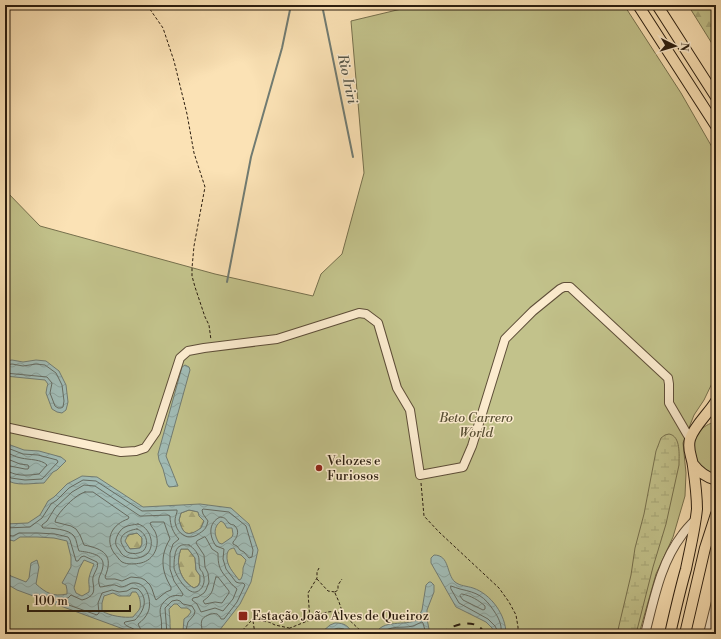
<svg xmlns="http://www.w3.org/2000/svg" width="721" height="639" viewBox="0 0 721 639" font-family="'Libre Bodoni',serif">
	<style>
		.green { fill: #c2c28b; stroke: #76704d }
		.forest { fill: url(#forest-firs); stroke: #76704d }
		.wetland { fill: url(#wetland-marsh); stroke: #76704d }
		.water { fill: url(#water-waves); stroke: #717c73; fill-rule: evenodd }
		.lines { fill: none; stroke-linecap: round; stroke-linejoin: round }
		.shore { stroke: #666c62; stroke-width: 1 }
		.stream { stroke: #717c73; stroke-width: 2 }
		.minor-casing { stroke: #5e4e38; stroke-width: 10 }
		.major-casing { stroke: #2a1d0f; stroke-width: 12 }
		.path { stroke: #2a1d0f; stroke-width: 1; stroke-dasharray: 3 2; stroke-linecap: butt }
		.minor { stroke: #fceccf; stroke-width: 8 }
		.major { stroke: #fbe2b5; stroke-width: 10 }
		.rail { stroke: #2a1d0f; stroke-width: 2; stroke-dasharray: 7 7; stroke-linecap: butt }
		.poi-dot { fill: #8f2418; stroke: #fceccf; stroke-width: 1.5 }
		.labels { text-anchor: middle; dominant-baseline: central; stroke-width: 3; stroke-linejoin: round; paint-order: stroke }
		.park-label { font-size: 13px; font-style: italic; fill: #584f34; stroke: #fceccf }
		.poi-label { font-size: 13px; fill: #2a1d0f; stroke: #fceccf; text-anchor: start }
		.water-label { font-size: 14px; font-style: italic; fill: #545549; stroke: #fceccf }
	</style>
	<defs>
		<pattern id="forest-firs" width="22" height="20" patternUnits="userSpaceOnUse"><rect width="22" height="20" fill="#c2c28b"/><path d="M5 1l3.5 6h-7zM16 11l3.5 6h-7z" fill="#a7a677"/></pattern>
		<pattern id="wetland-marsh" width="20" height="14" patternUnits="userSpaceOnUse"><rect width="20" height="14" fill="#c2c28b"/><path d="M1 5h8M5 5V1M11 12h8M15 12V8" fill="none" stroke="#a7a677"/></pattern>
		<pattern id="water-waves" width="16" height="10" patternUnits="userSpaceOnUse"><rect width="16" height="10" fill="#a1bcb6"/><path d="M0 5q4-4 8 0t8 0" fill="none" stroke="#8ba19b"/></pattern>
	</defs>
	<rect width="100%" height="100%" fill="#fbe2b5"/>
	<filter id="stains"><feTurbulence type="fractalNoise" baseFrequency=".005" numOctaves="4"/><feColorMatrix values="0 0 0 0 .2 0 0 0 0 .09 0 0 0 0 .02 0 0 0 .5 -.17"/></filter>
	<radialGradient id="worn" r=".72"><stop offset=".6" stop-color="#630" stop-opacity="0"/><stop offset="1" stop-color="#630" stop-opacity=".3"/></radialGradient>
	<path class="green" d="M418,5h206l57,88 35,61v221l-12,25 -10,15 -11,28 3,30 -1,23 -12,41 -17,37 -17,60h-634v-444l35,36 175,48 98,22 8,-22 21,-20 22,-81 -13,-152z
		M714,422h2v53c-5,-1 -10,-3 -14,-7 -10,-10 -11,-27 -2,-37 4,-5 9,-7 14,-9z"/>
	<path class="forest" d="M688,5h28v45z
		M189,510l10,2 2,6 3,3 -3,7c-3,2 -6,5 -9,5 -9,3 -11,-7 -13,-13l2,-7z
		M137,533l5,5v6l-2,4 -10,1 -6,-8 4,-6z
		M181,549h7l7,9 1,12 4,5v7l-2,4 -4,2c-14,-8 -19,-24 -13,-39z"/>
	<path class="wetland" d="M669,434c12,2 10,21 10,31l-13,59 -13,43 -17,67h-19l14,-59 4,-27 9,-34 12,-63 5,-13 4,-3z"/>
	<path class="water" d="M12,360l11,2 13,-2 10,1 13,10 7,14 2,17 -2,8 -4,3 -5,-1 -5,-3 -6,-16 1,-6 1,-3 -3,-4 -40,-4v-15z
		M185,365l4,2 1,3 -24,86 12,30 -9,1 -2,-3 -4,-15 -4,-9 -1,-6 24,-87z
		M5,443l19,7 15,1 22,6 5,4 -9,9 -4,2 -9,11c-13,0 -28,4 -39,-4z
		M82,476l15,1 46,30 57,-3 31,4 18,16 9,26 -7,32 -11,22 -21,27 -5,3h-33l2,-3 1,-12 4,-3 3,-4 -1,-2 -3,-2h-6l-4,-4h-3l-5,5c0,4 1,7 1,11 0,5 0,9 1,14h-34l-120,-44 -12,-7v-13l6,6 15,6 3,-4 2,-15 6,-3 2,7 -3,17c10,9 17,13 31,10v-4l-1,-5 -4,-2 9,-16v-10l-4,-16 -13,-3 -17,-1h-17l-6,4 -8,-2 -1,-1v-14l23,-1 12,-8 8,-14 6,-4 13,-13zM189,510l5,1 4,1 1,4 5,5 -3,7c-3,2 -6,4 -9,5 -9,3 -11,-7 -13,-13l2,-7zM221,521l3,2 3,5h5l1,6 -1,3 -10,7 -3,-1c-5,-8 -6,-16 2,-22zM137,533l5,5v6l-2,4 -10,1 -5,-8 3,-6zM234,548l3,6 4,1 5,5c-1,3 -2,5 -3,8 0,4 0,7 -2,11l-2,1c-6,-8 -13,-15 -12,-25 1,-5 2,-6 7,-7zM181,549h7l7,9 1,12 4,6v6l-2,4 -4,2c-14,-7 -19,-25 -13,-39zM84,560l10,4c-2,5 -4,9 -5,14 -1,4 1,9 0,14l-7,4 -6,-3 -2,-5 5,-19zM132,592h4c4,4 5,11 4,16 -1,3 -5,6 -7,9 -9,1 -23,-1 -31,-6v-8l2,-7 9,-3 6,3h11z
		M434,555c16,0 12,19 21,27 5,4 12,4 18,6 18,6 33,27 33,46h-11l-3,-6 -6,-6 -30,-15 -25,-44v-5z
		M429,582h2l3,3v7l-7,18v9l3,15h-54c5,-15 30,-8 41,-14l5,-10 4,-25z
		M335,623c10,0 14,3 17,11h-5l-3,-5c-9,-2 -9,0 -16,5h-4l-2,-2 8,-7z"/>
	<g class="lines">
		<path class="shore" d="M5,365l7,-1 11,2 13,-2 9,1 11,8 6,12 2,16 -1,6 -2,1h-3l-3,-2 -5,-13 2,-10 -5,-6 -42,-4
			M5,447l18,7 15,1 19,5 1,2 -16,17 -17,1 -14,-2 -3,-2h-3
			M5,452c6,2 10,5 16,6 9,2 20,1 26,7l-8,9c-8,1 -16,2 -24,0 -4,-1 -6,-3 -10,-3
			M5,458l15,6 8,1 1,2 -1,2h-3l-20,-4
			M85,492h8l36,25 -1,2c-15,5 -24,19 -14,34 3,3 5,7 8,9 6,3 13,2 19,1 13,-3 19,-17 15,-29 -1,-4 -5,-7 -6,-11l2,-1h12l6,17c-10,16 -9,32 1,48v3l-5,2 -10,8 -1,-2 -3,-9 -2,-4 -5,-5 -4,-2 -10,-1 -9,4 -7,-2h-9l-1,-2c9,-22 -1,-28 -21,-32l-4,-10 -4,-6 -5,-3 -16,-4c0,-6 15,-21 21,-25 2,-2 6,-4 9,-5z
			M138,524c12,3 18,21 9,30 -7,6 -21,6 -26,-1 -1,-3 -4,-5 -5,-8 -2,-6 4,-16 9,-18 4,-2 8,-2 13,-3z
			M5,528l25,-1 12,-9 9,-14 6,-4 12,-12 14,-8 13,1 46,30 35,-1v2c-1,3 -2,6 -2,9 1,11 11,20 22,14 7,-5 9,-5 11,-14l-5,-7 -1,-4 1,-1 26,3 17,14 7,24 -1,7 -3,1 -5,-6 -4,-2 -3,-4 -4,-2v-2c4,-4 7,-11 2,-16 -3,-3 -3,0 -6,-3 -4,-4 -2,-5 -9,-6 -12,6 -11,19 -4,29l8,3 -1,10 3,10 10,13 3,1h4l2,2 -8,17 -13,17h-3c-1,-2 -2,-4 -4,-5 -2,-1 -4,0 -6,0 -9,3 -11,6 -9,15 4,4 8,2 11,5
			M137,529c8,3 13,13 7,21 -3,4 -14,5 -18,1 -1,-1 -2,-3 -3,-5 -7,-10 5,-16 14,-17z
			M5,535l8,1 6,-3h19l17,1 13,3 2,3 6,21h2l3,-4 3,-1 13,6c2,5 -2,9 -4,15 -1,5 2,11 0,16 -2,4 -7,6 -11,7l-11,-5 -3,3 -5,1 -1,2 1,2 34,12 2,-2 -1,-10 4,-10 10,-3 7,2 8,-1 5,-3 6,1c11,10 6,22 -3,31l-10,2 -1,1c3,6 12,3 12,11
			M205,537l1,1 6,11 6,4c0,11 1,16 8,24 4,5 6,8 11,12l-4,10 -10,12 -8,-3 -14,4 -4,-8 -5,-4 1,-2 5,-1 6,-4 2,-3 3,-8 -1,-9 -3,-6 -1,-12 -8,-12 1,-2z
			M189,545c5,3 10,9 10,15 0,2 0,6 1,9 1,2 3,3 3,5 3,7 0,16 -7,18 -9,2 -20,-16 -22,-24 0,-5 0,-20 6,-22 2,-2 6,-1 9,-1z
			M216,577h2l11,14v2l-7,10 -7,-1 -10,2 -2,-3c12,-8 9,-13 13,-24z
			M451,586c3,1 6,2 9,3 18,4 24,7 34,22 4,6 8,13 7,21h-3l-3,-6 -7,-7 -29,-16 -8,-14z
			M462,594c10,2 16,6 23,12v3l-2,1 -20,-10 -3,-4z
			M141,634v-4l-3,-6c4,-3 8,-7 10,-12 4,-9 0,-28 -12,-29 -6,-1 -10,4 -15,4 -3,0 -5,-3 -9,-2 -4,0 -8,2 -12,2 -4,-10 2,-12 3,-21 2,-12 -16,-14 -24,-15 -2,-4 -2,-11 -5,-15 -5,-7 -23,-8 -31,-8l-1,-1v-2l5,-4 8,-13 17,-16 12,-7 11,1 45,30h3l25,-1 2,1c0,9 3,17 9,23l-6,5 -3,9v16l4,12 9,13 -1,2c-6,-1 -10,-1 -15,3 -7,6 -8,10 -6,19 1,5 0,11 1,16
			M167,634l-2,-26 7,-7 5,-1 3,1 3,3 9,2 3,5 -1,4 -6,7 -3,12
			M380,634c12,-10 20,-5 33,-8 3,-1 6,-3 9,-4l1,1 3,11"/>
		<path class="stream" d="M322,5l31,152
			M227,282l24,-125 31,-109 9,-43"/>
		<defs>
			<path id="minor" d="M5,427l116,25 15,-1 9,-3 11,-16 24,-74 8,-7 16,-3 73,-9 82,-26 7,1 12,9 19,65 13,22 10,65 43,-8 9,-21 33,-107 28,-28 27,-22 4,-2h6l98,91 1,6v19l21,36
				M645,634c9,-34 15,-70 37,-99 4,-6 9,-11 14,-16
				M708,634l8,-32"/>
			<path id="major" d="M638,5l78,121
				M657,5l59,92
				M693,464c6,8 12,13 23,16
				M670,634c5,-22 10,-44 16,-65 4,-20 9,-40 11,-60 0,-14 -2,-29 -4,-43 -1,-10 -6,-16 -3,-27 4,-13 19,-26 26,-38
				M685,634l20,-86 11,-34"/>
		</defs>
		<use href="#minor" class="minor-casing"/>
		<use href="#major" class="major-casing"/>
		<path class="path" d="M147,5l16,23 11,33 13,53 7,39 11,34 -11,59 -2,22v8l3,11 10,30 4,8 2,15
			M421,483l3,33 15,16 60,56 10,14 7,13 2,12v7
			M317,579l11,12 7,1
			M335,592l3,-2v-5l4,-6
			M335,593l4,9 4,12
			M253,620l16,2 6,3 14,3
			M310,620c28,-18 34,-4 54,14
			M253,621l2,13
			M239,634l13,-14
			M275,634l35,-14 -2,-27 9,-15v-6l2,-4"/>
		<use href="#minor" class="minor"/>
		<use href="#major" class="major"/>
		<path class="rail" d="M442,634c11,-11 35,-17 43,0
			M463,634c5,-3 12,-4 16,0"/>
	</g>
	<g class="poi-dot">
		<circle cx="319" cy="468" r="4"/>
		<rect x="238" y="611" width="10" height="10" rx="2"/>
	</g>
	<g class="labels">
		<g class="park-label">
			<text x="476" y="418">Beto Carrero<tspan x="476" dy="15">World</tspan></text>
		</g>
		<g class="poi-label">
			<text x="327" y="461">Velozes e<tspan x="327" dy="15">Furiosos</tspan></text>
			<text x="252" y="616">Estação João Alves de Queiroz</text>
		</g>
		<g class="water-label">
			<text transform="translate(347 79) rotate(78)">Rio Iriri</text>
		</g>
	</g>
	<rect width="721" height="639" fill="none" stroke="#fbe2b5" stroke-width="20"/>
	<rect x="6" y="6" width="709" height="627" fill="none" stroke="#2a1d0f" stroke-width="2"/>
	<rect x="10" y="10" width="701" height="619" fill="none" stroke="#2a1d0f"/>
	<g transform="translate(675 46) rotate(95)" stroke="#fceccf" stroke-width="3" paint-order="stroke">
	<path d="M0-3L7 15L0 10L-7 15Z" fill="#2a1d0f"/>
	<text y="-6" font-size="11" font-weight="bold" text-anchor="middle" fill="#2a1d0f">N</text>
	</g>
	<path d="M28 605v6h102v-6" fill="none" stroke="#2a1d0f" stroke-width="2"/>
	<text x="34" y="605" font-size="12" fill="#2a1d0f" stroke="#fceccf" stroke-width="3" paint-order="stroke">100 m</text>
	<rect width="100%" height="100%" filter="url(#stains)"/>
	<rect width="100%" height="100%" fill="url(#worn)"/>
</svg>
